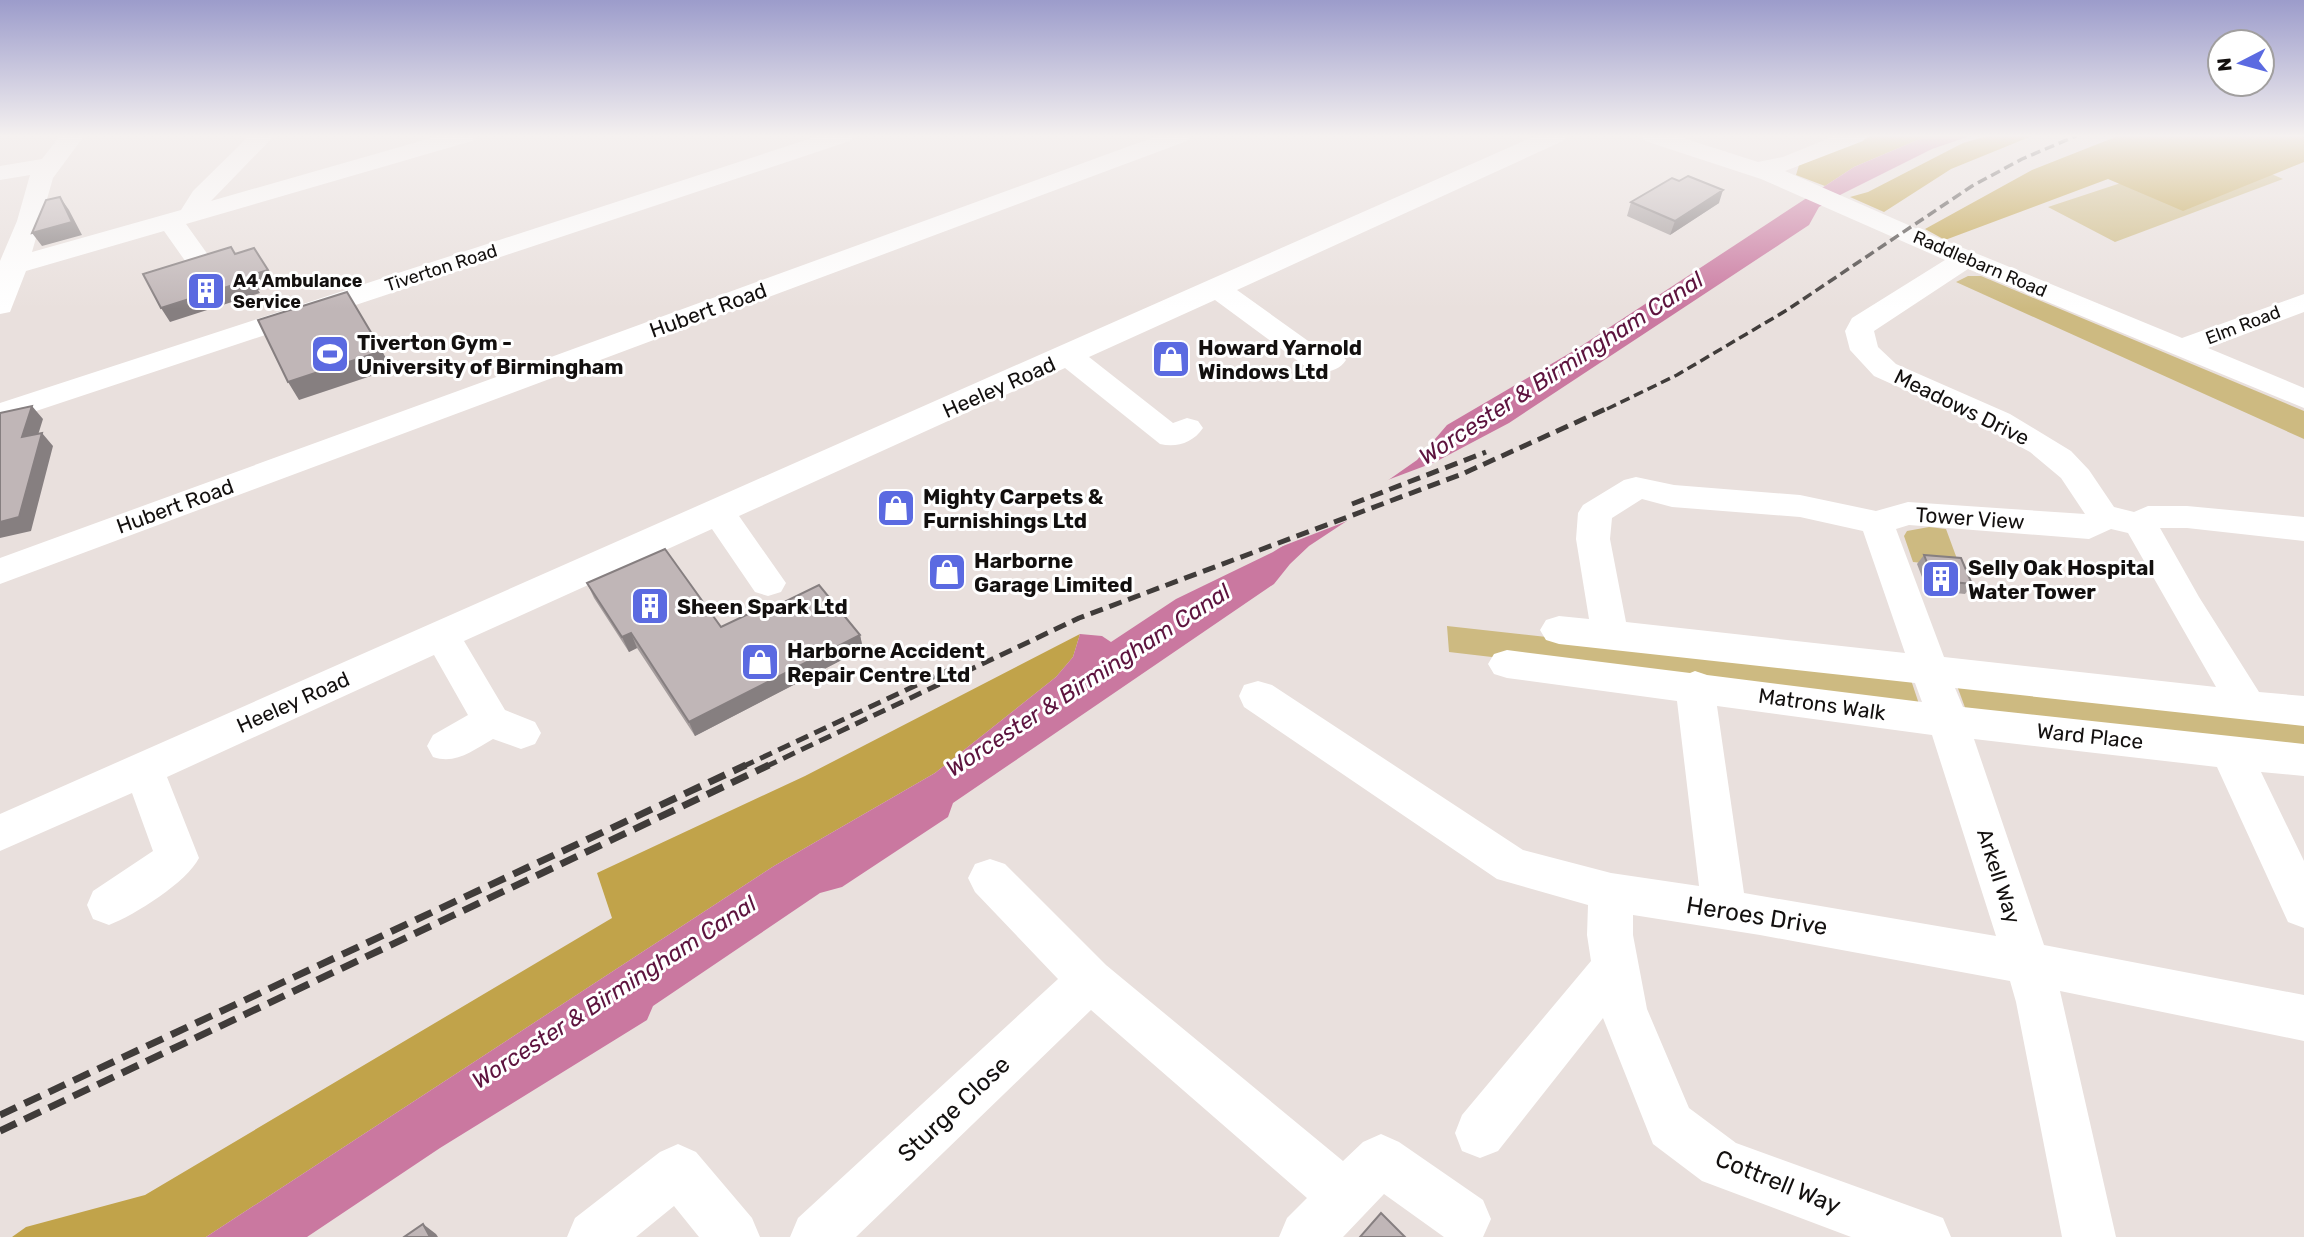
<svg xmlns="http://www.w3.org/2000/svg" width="2304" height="1237" viewBox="0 0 2304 1237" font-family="Rubik,sans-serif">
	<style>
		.green { fill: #cdba81 }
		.forest { fill: #c1a34a }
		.water { fill: #ca78a0 }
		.pier { fill: #e9e0dd }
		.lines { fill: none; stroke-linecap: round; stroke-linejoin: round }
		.minor { fill: #fff; fill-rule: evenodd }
		.rail-far2 { stroke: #403c3a; stroke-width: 3.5; stroke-dasharray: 10 5; stroke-linecap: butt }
		.rail-far1 { stroke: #403c3a; stroke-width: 5; stroke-dasharray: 13 7; stroke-linecap: butt }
		.rail { stroke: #403c3a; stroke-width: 7; stroke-dasharray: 18 9; stroke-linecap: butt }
		.wall { fill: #a59d9d }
		.shaded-wall { fill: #867f80 }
		.building { fill: #c0b6b7; stroke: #867f80; stroke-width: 2 }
		.labels { text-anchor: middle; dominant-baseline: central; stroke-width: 6; stroke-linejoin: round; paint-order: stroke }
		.far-street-label { font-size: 18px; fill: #13100f; stroke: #fff }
		.far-poi-label { font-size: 18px; font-weight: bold; fill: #13100f; stroke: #fff; text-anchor: start }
		.street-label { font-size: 21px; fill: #13100f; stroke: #fff }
		.poi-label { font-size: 21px; font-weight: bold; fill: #13100f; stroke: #fff; text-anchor: start }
		.water-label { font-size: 23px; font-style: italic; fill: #5d133e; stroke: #fff }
		.near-street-label { font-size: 24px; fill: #13100f; stroke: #fff }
	</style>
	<rect width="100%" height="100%" fill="#e9e0dd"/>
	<path class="green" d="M2218,151l65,28 -168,63 -67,-35z
		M1968,276h13l323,135v28l-348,-157z
		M1929,527l17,2 14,38 -47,-5 -9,-26 3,-5z
		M1447,626l463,51 10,30 -471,-55z
		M1956,683l348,40v29l-337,-39z"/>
	<path class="forest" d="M1872,136h55l-73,31 -29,19 -29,-11 3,-10z
		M1987,136h45l-81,33 -67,43 -34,-15 18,-5 95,-49z
		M2118,136h186v26l-121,49 -75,-32 -163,61 -20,-11 107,-59z
		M1080,634l-7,23 -17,20 -121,96 -161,93 -568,371h-194l14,-10 119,-32 467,-277 -15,-45 208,-97z"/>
	<path class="water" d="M1927,136h43l-38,13 -90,45 -23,13 -10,18 -300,198 -70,37 -130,86 -19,18 -16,20 -321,219 -5,14 -106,70 -22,6 -167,113 -6,14 -207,128 -133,89h-101l568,-371 161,-93 121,-96 17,-20 7,-23 22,2 9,6 65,-43 97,-47 114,-71 30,-21 30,-35 128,-75 279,-183z"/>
	<path class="pier" d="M1446,458l-86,58 -98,38 115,-70z"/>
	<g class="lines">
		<path class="minor" d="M60,136h24l-31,42 -21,74 149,-42 12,-19 56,-55h25l-63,65 227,-65h38l-4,5 -286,83 25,35 -3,6 -10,2 -10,-2 -24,-34 -138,40 -16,41 -10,2v-53l17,-40 13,-46 -30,5v-14l42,-7z
			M818,136h36l-4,5 -850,282v-20z
			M1157,136h34l-4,5 -1187,443v-26z
			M1535,136h32l-4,5 -326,149 88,63 16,1 5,6c-8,12 -22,14 -36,10l-95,-70 -126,57 84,66 14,-5 11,3 5,7c-10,15 -27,20 -43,16l-95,-76 -326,148 47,67 -5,9 -13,4 -13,-4 -43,-63 -248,112 41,69 30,12 6,11 -6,11 -14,5 -28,-10c-20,11 -37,26 -60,18l-6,-11 6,-11 35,-20 -34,-60 -267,122 32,81c-12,24 -64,57 -90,67l-16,-6 -6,-14 6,-14 60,-40 -21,-58 -132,58v-37z
			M1641,136h36l81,26 25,-5 51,-21h33l-4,5 -78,30 137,60 260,107 122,-44v18l-96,36 96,40v20l-336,-139 -94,62 4,16 18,17 114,50 61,37 18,19 25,37 20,5 14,-6h39l117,11v24l-117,-13h-27l39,69 60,95 45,4v30l-349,-38 8,19 341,37v32l-43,-4 43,89v67l-16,-6 -71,-155 -243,-28 70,206 260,50v46l-244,-50 56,246h-54l-46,-235 -6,-21 -250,-46 -127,-20v20l14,74 42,99 47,35 207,75 8,19h-100l-149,-56 -49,-37 -50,-126 -105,133 -18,7 -18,-7 -7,-18 7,-18 129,-154 -4,-26 1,-30 -91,-26 -253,-172 -5,-11 5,-11 14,-4 14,4 251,165 88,23 88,13 -22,-185 -170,-23 -13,-4 -6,-10 6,-10 13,-4 183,23 5,-2 12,4 215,27 -7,-19 -356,-39 -13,-4 -6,-10 6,-10 13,-4 30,3 -13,-80 2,-26 5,-8 41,-25 12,-3 38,8 126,10 76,16 32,-9 177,12 -24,-36 -31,-26 -65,-35 -91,-41 -24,-26 -5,-19 7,-13 93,-58 -184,-81 -116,-38zM1642,499l30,8 128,10 63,14 42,122 -279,-31 -16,-83 2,-21zM1909,525l180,14 22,-10 17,4 88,154 -272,-30 -48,-128zM1717,706l215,29 64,201 -252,-43z
			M990,859l15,5 101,101 237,196 20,-19 18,-8 18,8 84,58 8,19 -8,18h-39l-60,-43 -41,43h-64l8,-19 20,-20 -216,-188 -235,227h-66l8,-19 260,-239 -83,-87 -7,-14 7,-14z
			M678,1144l18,8 56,66 8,19h-61l-25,-31 -38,31h-69l8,-19 85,-66z"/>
		<path class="rail-far2" d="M1607,409l70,-34 110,-65 185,-124 50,-27 54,-23"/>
		<path class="rail-far1" d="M1352,504l134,-52
			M742,767l209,-98
			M765,767l314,-149 383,-144 148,-67"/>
		<path class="rail" d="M0,1115l746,-350
			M0,1131l769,-366"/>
	</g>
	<path class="wall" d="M1631,202l88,1 -49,32 -43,-19z
		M1924,555l48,29 -7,10 -38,-4 -10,-26z
		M587,583l134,44 45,-16 94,24 3,14 -168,87 -58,-88 -8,4 -35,-54z"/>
	<path class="shaded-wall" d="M1723,190l-4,13 -49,32 5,-14z
		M60,197l9,13 13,25 -40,11 -10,-13z
		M268,270l8,14 -18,6 2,3 -90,29 -9,-14z
		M382,351l10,18 -93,31 -11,-18z
		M32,406l11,13 -10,32 -11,-14z
		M42,433l11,13 -22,85 -31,7v-16z
		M631,633l6,15 -8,4 -7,-15z
		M860,635l3,14 -168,87 -6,-14z
		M423,1224l13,10 2,3h-8z"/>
	<path class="building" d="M1688,176l35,14 -48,31 -44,-19 41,-24 7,3z
		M60,197l12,25 -40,11 14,-33z
		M231,247l4,7 19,-6 14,22 -19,6 3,3 -91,29 -18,-34z
		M347,292l35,59 -94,31 -30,-62z
		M32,406l-10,31 20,-4 -23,84 -19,5v-109z
		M665,549l56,78 42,-20 3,4 53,-26 41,50 -171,87 -58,-89 -9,4 -35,-54z
		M1924,555l37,3 11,26 -38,-4z
		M1381,1213l24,24h-45z
		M423,1224l7,13h-26z"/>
	<linearGradient id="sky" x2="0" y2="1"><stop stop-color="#9c9ccb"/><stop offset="0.44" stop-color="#f5f1f0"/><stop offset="1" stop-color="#f5f1f0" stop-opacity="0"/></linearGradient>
	<rect width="2304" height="309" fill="url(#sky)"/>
	<defs>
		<symbol id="building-square" viewBox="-11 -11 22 22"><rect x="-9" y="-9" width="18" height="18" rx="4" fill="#5b6ae1" stroke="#fff"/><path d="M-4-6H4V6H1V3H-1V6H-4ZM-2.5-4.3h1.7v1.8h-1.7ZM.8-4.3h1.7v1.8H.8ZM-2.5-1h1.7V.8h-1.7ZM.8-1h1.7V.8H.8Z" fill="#fff"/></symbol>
		<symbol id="stadium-square" viewBox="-11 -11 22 22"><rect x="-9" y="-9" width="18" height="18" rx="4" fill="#5b6ae1" stroke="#fff"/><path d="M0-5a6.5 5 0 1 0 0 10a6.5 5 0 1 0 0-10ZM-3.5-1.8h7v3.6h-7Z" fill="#fff"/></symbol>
		<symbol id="shop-square" viewBox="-11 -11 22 22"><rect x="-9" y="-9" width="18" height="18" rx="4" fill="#5b6ae1" stroke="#fff"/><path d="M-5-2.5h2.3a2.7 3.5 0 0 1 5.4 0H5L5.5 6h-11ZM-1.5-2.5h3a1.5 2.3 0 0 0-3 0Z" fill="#fff"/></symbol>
	</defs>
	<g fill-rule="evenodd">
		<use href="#building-square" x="184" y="269" width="44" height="44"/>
		<use href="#stadium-square" x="308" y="332" width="44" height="44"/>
		<use href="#shop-square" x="1149" y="337" width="44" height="44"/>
		<use href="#shop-square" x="874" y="486" width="44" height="44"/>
		<use href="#shop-square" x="925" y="550" width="44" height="44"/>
		<use href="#building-square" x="1919" y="557" width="44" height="44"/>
		<use href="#building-square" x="628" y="584" width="44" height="44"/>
		<use href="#shop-square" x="738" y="640" width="44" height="44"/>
	</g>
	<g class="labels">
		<g class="far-street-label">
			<text transform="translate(1980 264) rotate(23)">Raddlebarn Road</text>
			<text transform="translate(441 268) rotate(-18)">Tiverton Road</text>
			<text transform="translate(2243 325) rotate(-21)">Elm Road</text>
		</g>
		<g class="far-poi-label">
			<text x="233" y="281">A4 Ambulance<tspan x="233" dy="21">Service</tspan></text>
		</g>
		<g class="street-label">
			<text transform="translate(708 310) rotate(-20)">Hubert Road</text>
			<text transform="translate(999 387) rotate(-24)">Heeley Road</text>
			<text transform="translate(1962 407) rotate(26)">Meadows Drive</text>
			<text transform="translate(175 506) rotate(-20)">Hubert Road</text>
			<text transform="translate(1970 518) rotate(4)">Tower View</text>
			<text transform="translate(293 702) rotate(-24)">Heeley Road</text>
			<text transform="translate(1822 704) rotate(8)">Matrons Walk</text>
			<text transform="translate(2090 736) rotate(6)">Ward Place</text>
			<text transform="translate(1999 876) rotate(72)">Arkell Way</text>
		</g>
		<g class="poi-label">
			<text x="357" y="342">Tiverton Gym -<tspan x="357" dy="24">University of Birmingham</tspan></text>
			<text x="1198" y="347">Howard Yarnold<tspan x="1198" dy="24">Windows Ltd</tspan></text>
			<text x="923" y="496">Mighty Carpets &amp;<tspan x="923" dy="24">Furnishings Ltd</tspan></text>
			<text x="974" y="560">Harborne<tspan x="974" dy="24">Garage Limited</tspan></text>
			<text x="1968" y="567">Selly Oak Hospital<tspan x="1968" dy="24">Water Tower</tspan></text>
			<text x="677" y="606">Sheen Spark Ltd</text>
			<text x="787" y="650">Harborne Accident<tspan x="787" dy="24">Repair Centre Ltd</tspan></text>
		</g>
		<g class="water-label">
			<text transform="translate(1561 368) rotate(-33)">Worcester &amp; Birmingham Canal</text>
			<text transform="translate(1088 680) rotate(-33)">Worcester &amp; Birmingham Canal</text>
			<text transform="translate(614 992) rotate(-33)">Worcester &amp; Birmingham Canal</text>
		</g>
		<g class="near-street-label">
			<text transform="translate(1757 916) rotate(9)">Heroes Drive</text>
			<text transform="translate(954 1109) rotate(-43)">Sturge Close</text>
			<text transform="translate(1778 1182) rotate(22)">Cottrell Way</text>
		</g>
	</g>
	<g transform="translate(2241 63) rotate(264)"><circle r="33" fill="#ffffff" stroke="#a19f9f" stroke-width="2"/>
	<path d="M0-5L12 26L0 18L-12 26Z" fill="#5b6ae1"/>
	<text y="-10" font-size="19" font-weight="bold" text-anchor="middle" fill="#13100f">N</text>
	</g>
</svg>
